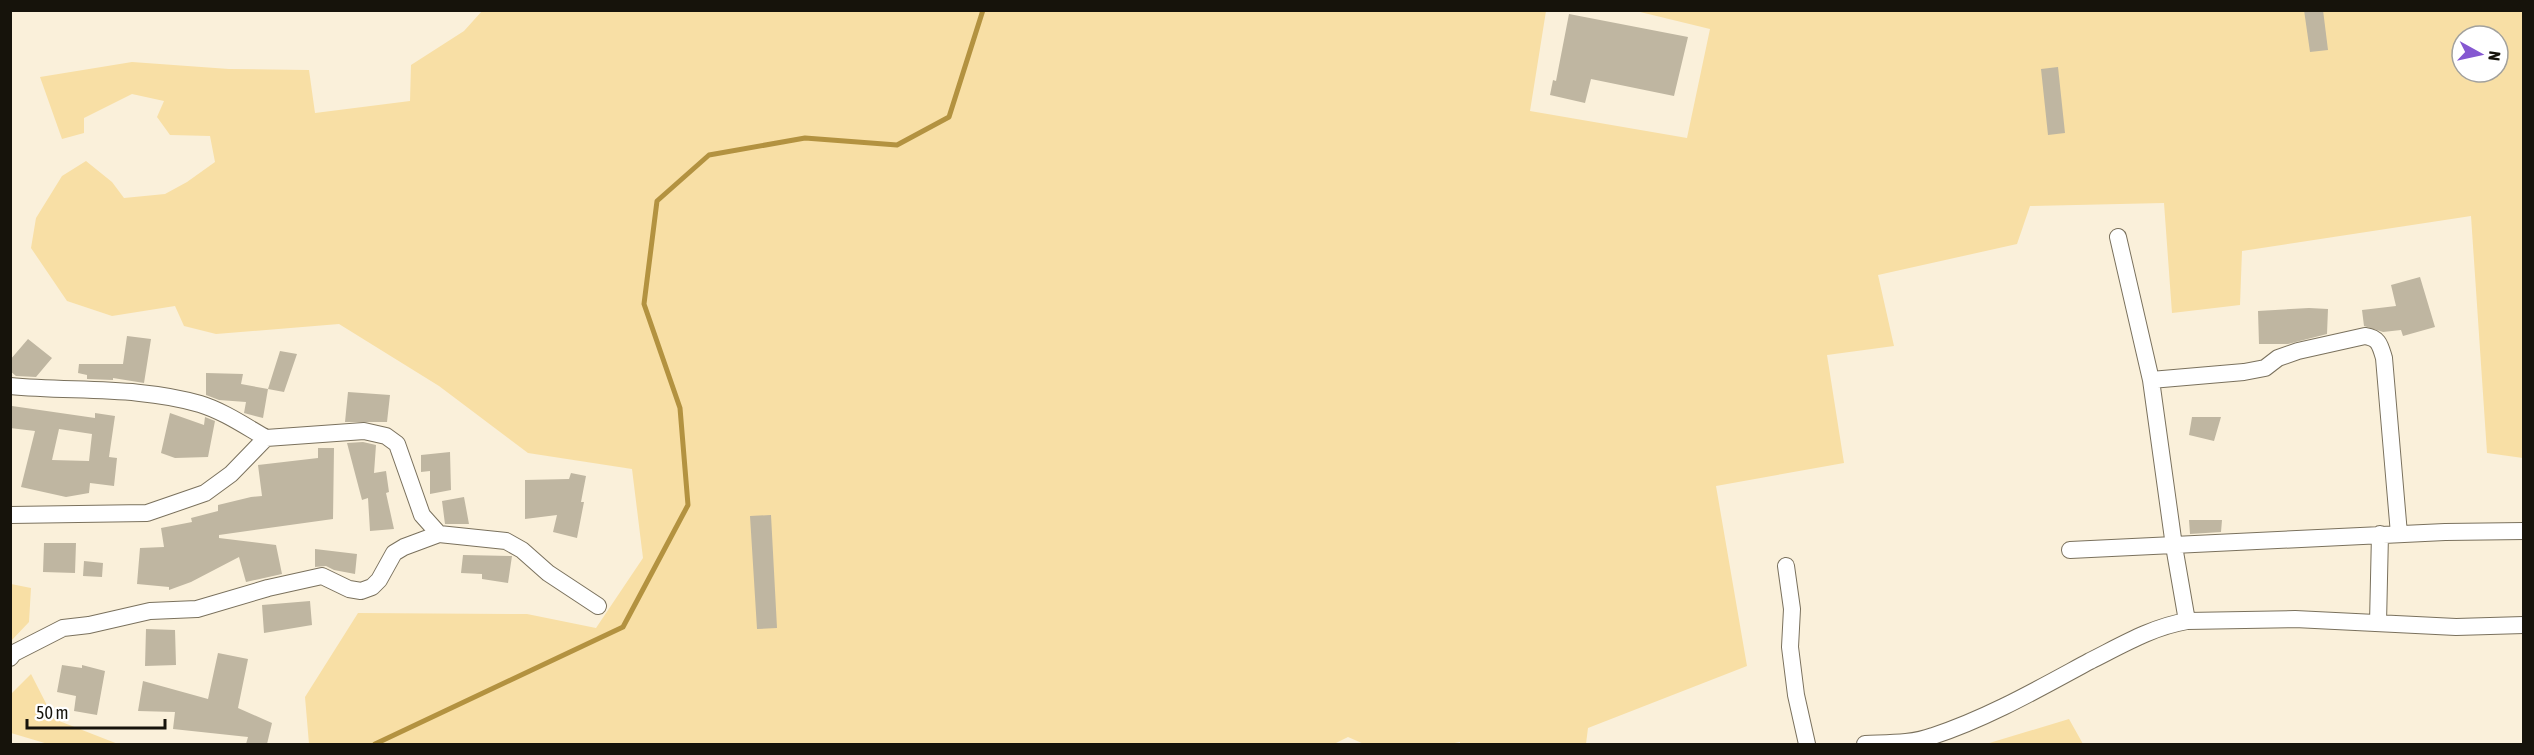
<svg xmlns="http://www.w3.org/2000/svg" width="2534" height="755" viewBox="0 0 2534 755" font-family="'Asap Condensed',sans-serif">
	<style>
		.green { fill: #f8dfa5; fill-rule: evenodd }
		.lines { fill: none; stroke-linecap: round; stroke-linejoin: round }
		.stream { stroke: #b39240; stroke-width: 5 }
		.building { fill: #bfb6a1; fill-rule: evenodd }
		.minor-casing { stroke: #7a715d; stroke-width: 18 }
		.minor { stroke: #fff; stroke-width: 16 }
	</style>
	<rect width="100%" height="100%" fill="#faf0da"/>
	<path class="green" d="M482,11h1064l-16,100 157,27 23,-109 -74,-18h887v447l-36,-5 -16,-237 -229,35 -2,54 -68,8 -8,-110 -134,3 -13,38 -139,31 16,71 -67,9 17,108 -128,23 31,180 -159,62 -2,16h-126v-2l-11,2h-85l-16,-7 -14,7h-1025l-4,-47 53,-84 169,1 69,14 47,-70 -11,-89 -104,-16 -89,-67 -100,-62 -123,10 -32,-8 -9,-20 -63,10 -45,-15 -36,-53 5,-30 26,-42 24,-15 26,21 12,16 41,-4 22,-12 28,-20 -5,-26 -40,-1 -13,-18 7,-16 -32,-7 -48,24v15l-22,6 -22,-62 92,-15 97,7 80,1 6,43 95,-12 1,-36 53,-34zM2462,36h36v36h-36z
		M11,584l20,4 -2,34 -18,19z
		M31,674l23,45 64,25h-70l-37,-11v-39z
		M2069,719l14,25h-97z"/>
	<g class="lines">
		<path class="stream" d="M375,744l248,-117 65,-122 -8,-97 -36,-104 13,-103 52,-46 96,-17 92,7 52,-28 34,-107"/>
	</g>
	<path class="building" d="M2304,10h19l5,40 -18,2z
		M1569,14l119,23 -14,59 -83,-17 -6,24 -35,-8 3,-15 3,1z
		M2058,67l7,66 -17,2 -7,-66z
		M2420,277l15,50 -32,9 -2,-6 -18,2 -19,-6 -2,-16 34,-4 -5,-21z
		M2309,308l19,1 -1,25 -39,10h-29l-1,-33z
		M127,336l24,3 -7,44 -31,-5v2l-26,-1v-4l-9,-2 1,-9h44z
		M28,339l24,19 -16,19 -20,-1 -6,-5v-11z
		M280,351l17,3 -13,38 -16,-3z
		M206,373l37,1 -2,10 27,5 -5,29 -19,-5 2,-11 -27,-2 -13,-5z
		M348,392l42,3 -3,27h-42z
		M12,406l83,12v-5l20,3 -6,41 8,1 -3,28 -24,-3 -1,10 -23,4 -45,-10 14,-56 -25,-3zM59,429l33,5 -3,27 -37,-1z
		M170,413l34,12 1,-8 10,4 -7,36 -33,1 -14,-5z
		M2192,417h29l-7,24 -25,-6z
		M363,442l13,3 -2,28 12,-2 3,21 -3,1 8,36 -24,2 -2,-33 -6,2 -15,-57z
		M318,448h16l-1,71 -114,16v3l57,7 6,29 -36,8 -7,-25 -48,25 -22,8v-3l-32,-3 3,-36 24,-1 -3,-19 31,-6 -1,-4 27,-7v-6l33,-8 11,-1 -4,-31 60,-7z
		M450,452l1,38 -21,4v-23l-9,1v-17z
		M571,473l15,3 -5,26h3l-7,36 -24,-6 4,-17 -32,4v-39l44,-1z
		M464,497l5,27h-24l-3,-23z
		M771,515l6,113 -20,1 -7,-113z
		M2189,520h33l-1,12 -31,2z
		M44,543h32l-1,30 -32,-1z
		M315,549l42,5 -2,20 -21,-4 -8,-4 -11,1z
		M463,555l49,1 -4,27 -26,-4v-5l-21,-1z
		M84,561l19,2 -1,14 -19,-1z
		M310,601l2,24 -48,8 -2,-28z
		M146,629l29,1 1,35 -31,1z
		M218,653l30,6 -10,49 34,15 -5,21h-21l2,-7 -75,-8 2,-17 -37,-1 5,-30 65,18z
		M62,665l20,3v-3l23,6 -8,44 -23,-4 2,-15 -19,-4z"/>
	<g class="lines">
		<defs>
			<path id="minor" d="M2118,237l33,143 23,166 13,75
				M2151,380l93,-8 21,-4 13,-10 20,-7 67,-15c14,2 15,9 19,22l15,176
				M10,386c63,6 129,0 190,18 23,7 45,22 66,34
				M10,515l137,-2 58,-20 26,-19 35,-36 98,-7 22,5 11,8 25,71 17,19 67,7 16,9 26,23 50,33
				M2070,550l375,-18 79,-1
				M1786,566l6,43 -2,38 6,48 11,49
				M2378,623l2,-89
				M10,658l4,-5 49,-25 26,-3 61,-14 47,-2 71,-21 54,-12 27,13 12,2 11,-4 7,-7 15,-27 10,-6 35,-13
				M1865,744c23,-1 47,0 68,-8 55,-18 107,-48 157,-75 32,-16 62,-34 97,-40l108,-2 161,8 68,-2"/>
		</defs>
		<use href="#minor" class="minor-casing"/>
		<use href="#minor" class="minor"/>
	</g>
	<rect width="2534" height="755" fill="none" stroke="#16130b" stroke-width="24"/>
	<g transform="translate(2480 54) rotate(98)"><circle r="28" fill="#ffffff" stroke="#a2a19d" stroke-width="1.5"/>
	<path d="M0-4.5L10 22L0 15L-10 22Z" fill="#8558d1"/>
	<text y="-9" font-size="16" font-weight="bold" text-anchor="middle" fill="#16130b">N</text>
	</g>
	<path d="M27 719v9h138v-9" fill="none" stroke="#16130b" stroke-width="3"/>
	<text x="36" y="719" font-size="18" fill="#16130b" stroke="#ffffff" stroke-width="4.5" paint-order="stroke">50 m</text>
</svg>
